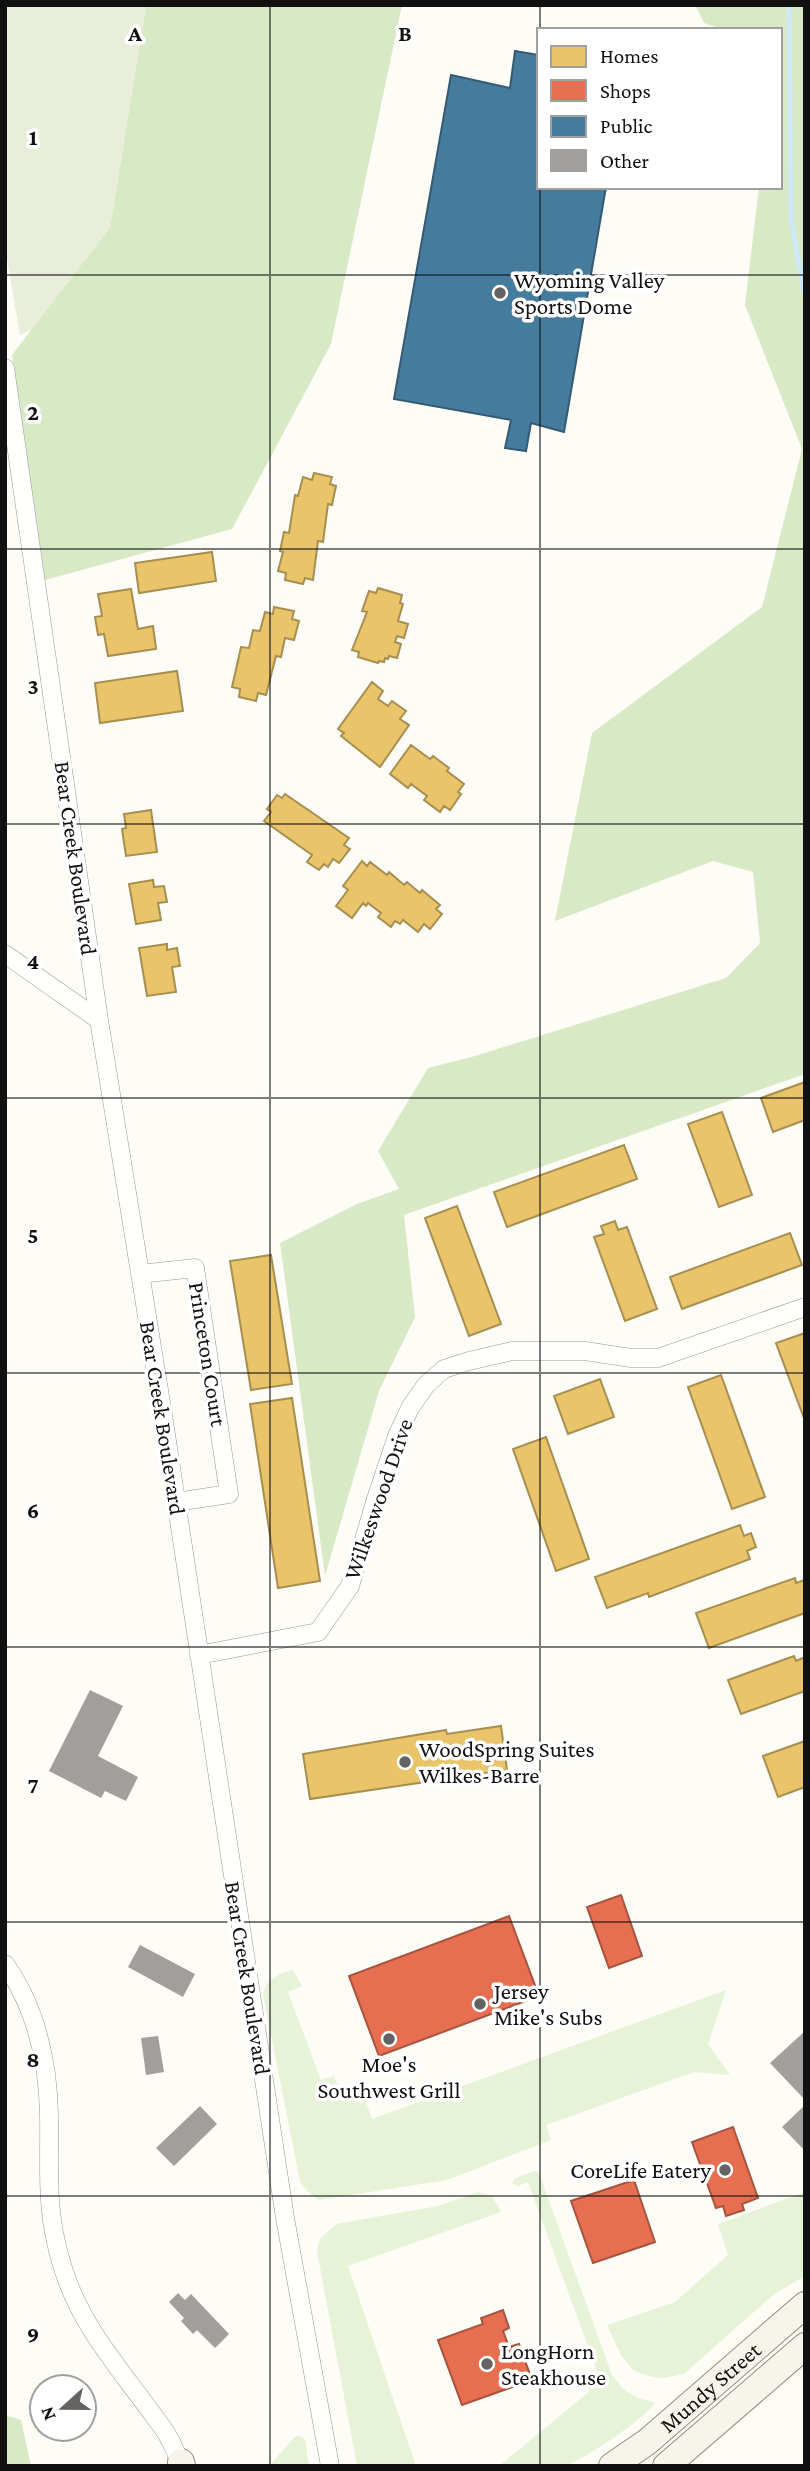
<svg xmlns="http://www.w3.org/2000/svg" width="810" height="2471" viewBox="0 0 810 2471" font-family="'Crimson Pro',serif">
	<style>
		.green { fill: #e7f3d7 }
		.forest { fill: #d8eac5 }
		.cemetery { fill: #e9eedb }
		.homes { fill: #e9c46a; stroke: #a88e4f; stroke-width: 2 }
		.shops { fill: #e76f51; stroke: #a7533e; stroke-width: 2 }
		.public { fill: #457b9d; stroke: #355b73; stroke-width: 2 }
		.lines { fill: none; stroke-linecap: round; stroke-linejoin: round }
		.stream { stroke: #cde8f7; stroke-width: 5 }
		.building { fill: #a19f9c }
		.street-casing { stroke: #979795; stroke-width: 19 }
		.secondary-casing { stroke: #8e8d8b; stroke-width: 28 }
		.street { stroke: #fffffe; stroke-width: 18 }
		.secondary { stroke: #f6f4eb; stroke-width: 26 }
		.grid { fill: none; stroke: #111; stroke-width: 2; stroke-opacity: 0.55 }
		.poi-dot { fill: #646362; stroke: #fff; stroke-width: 2.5 }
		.labels { text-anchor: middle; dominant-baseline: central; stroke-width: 7; stroke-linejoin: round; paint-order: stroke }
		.poi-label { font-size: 23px; fill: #111; stroke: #fff; text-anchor: start }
		.street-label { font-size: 23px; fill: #111; stroke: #fff }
		.grid-label { font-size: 23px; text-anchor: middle; font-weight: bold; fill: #111; stroke: #fff; stroke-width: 7; stroke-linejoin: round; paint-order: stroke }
	</style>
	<rect width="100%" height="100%" fill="#fdfcf7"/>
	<path class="green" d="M293,1970l9,16 -14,6 33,88 13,-4c6,16 14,27 32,27l6,16 354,-129 -18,54 22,31 -36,-3 -148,53 5,15 -104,40 -128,20 -11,-8 -8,-11 -37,-186c3,-16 15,-21 30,-25z
		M535,2171l4,2 73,202 12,15 14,8 17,5c-9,15 -73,58 -90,63 -12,3 -51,0 -66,0l91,-75 -8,-12 15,-8 -69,-189 -10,4 -6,-3 3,-5z
		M478,2192l14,4 9,16 -153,54 68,200h-59l-40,-215 3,-12 16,-15 102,-18z
		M805,2192v84l-32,19 -88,78 -11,3 -12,2 -14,-2 -15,-6 -12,-15 -14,-30 68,-23 53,-47 -10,-31z
		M299,2436l6,3 4,27h-40l26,-29z"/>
	<path class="forest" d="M146,5h256l-71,339 -99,185 -187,51 -33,-225 98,-128z
		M695,5h110v1069l-401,141 11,102 -36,74 -54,185 -45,-333 77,-39 42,-15 -21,-38 50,-83 47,-12 251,-78 34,-35 -7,-71 -40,-11 -158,60 37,-188 170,-126 40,-158 -57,-144 14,-118h21v-157h-55l-21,-7z
		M5,2415l16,5 10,46h-26z"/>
	<path class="cemetery" d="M5,5h141l-36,222 -78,102 -12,6 -15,-88z"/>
	<path class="homes" d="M314,473l18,4 -2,7 6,2 -4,19 -4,-1 -5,38 -5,-1 -5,39 -8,-2 -2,6 -18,-4 1,-7 -8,-2 5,-19 -3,-1 4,-19 5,1 6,-38 3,1 5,-19 9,3z
		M212,552l4,29 -77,12 -4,-30z
		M378,588l24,7 -2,8 3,1 -5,17 10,3 -4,14 -7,-2 -2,6 6,2 -4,14 -8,-2 -1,3 -3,-1 -1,4 -5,-1 -1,2 -20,-6 1,-5 -7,-2 15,-38 -5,-1 7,-20 7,2z
		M131,589l7,40 15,-3 3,23 -48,7 -4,-22 -6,1 -3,-18 7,-1 -4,-22z
		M274,607l20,4 -2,8 7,2 -5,19 -9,-2 -4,19 -5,-1 -10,39 -8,-2 -2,8 -17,-4 1,-8 -8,-2 9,-40 8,1 4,-18 7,1 5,-19 8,2z
		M177,671l6,40 -83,12 -5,-40z
		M372,682l11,9 -5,8 10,7 4,-5 14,10 -6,8 9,6 -29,42 -39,-31 3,-3 -6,-4z
		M411,745l19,14 3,-3 16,12 -2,3 17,13 -6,8 3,2 -11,16 -6,-4 -4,6 -16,-12 3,-4 -16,-12 -3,4 -18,-14z
		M285,794l64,44 -5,7 6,4 -11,14 -6,-4 -5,8 -4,-3 -5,6 -12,-8 5,-7 -48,-34 7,-9 -4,-3 10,-14 5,3z
		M151,810l6,42 -31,4 -4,-27 4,-1 -2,-14z
		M362,861l5,5 3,-4 17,13 2,-3 15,13 3,-3 13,11 2,-3 18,15 -4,4 6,5 -12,15 -6,-5 -6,8 -15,-12 -3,4 -5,-3 -4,6 -13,-10 3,-4 -13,-10 -2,3 -3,-3 -11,15 -16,-12 12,-16 -5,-4z
		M153,880l1,7 10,-1 3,16 -9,1 3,17 -25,4 -7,-40z
		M167,944v6l10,-2 3,18 -8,1 4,25 -29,4 -8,-48z
		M805,1082v38l-32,12 -12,-34z
		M722,1112l30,83 -33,12 -31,-83z
		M624,1145l13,34 -130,48 -13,-35z
		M457,1206l44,118 -32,12 -44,-118z
		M615,1221l3,9 9,-3 30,82 -32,12 -31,-84 10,-3 -3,-8z
		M790,1233l12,32 -120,44 -12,-32z
		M271,1255l21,129 -41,6 -21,-129z
		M805,1333v88l-29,-78z
		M721,1375l44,122 -33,12 -44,-122z
		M600,1379l14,38 -46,17 -14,-38z
		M292,1398l28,183 -42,7 -28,-184z
		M546,1437l43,122 -33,12 -43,-122z
		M740,1525l4,11 7,-3 5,14 -9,4 3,8 -101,38 -1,-4 -41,15 -12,-31z
		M795,1578l1,5 9,-3v33l-96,35 -13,-35z
		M794,1656l2,5 9,-4v34l-64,23 -13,-34z
		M501,1726l6,44 -197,29 -7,-45 143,-24 1,4z
		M805,1741v46l-27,10 -15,-41z"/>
	<path class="shops" d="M621,1895l21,61 -33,12 -22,-61z
		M509,1916l30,80 -160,60 -30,-80z
		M733,2127l25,71 -16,6 2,6 -18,6 -3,-10 -7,2 -24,-66z
		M634,2180l21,62 -62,21 -22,-62z
		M503,2310l6,18 -6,3 6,16 10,-3 13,36 -70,25 -24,-65 45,-16 -2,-6z"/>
	<path class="public" d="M515,51l24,4v132h67l-42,245 -33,-9 -5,28 -21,-3 6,-28 -117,-21 57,-324 59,13z"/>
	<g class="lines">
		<path class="stream" d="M789,5l2,214 14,78"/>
	</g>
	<path class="building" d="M90,1690l33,16 -25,50 40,21 -12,24 -21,-10 -4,7 -52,-27z
		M140,1945l55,29 -12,23 -55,-30z
		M805,2031v69l-35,-37z
		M158,2036l6,36 -18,3 -5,-37z
		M805,2105v46l-23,-24z
		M200,2106l17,18 -43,42 -18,-18z
		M178,2293l7,7 6,-6 38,40 -14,14 -18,-18 -4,4 -12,-13 3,-3 -15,-16z"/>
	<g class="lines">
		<defs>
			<path id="street" d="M5,368l94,652 64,395 122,803 45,248
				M5,954l94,66
				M140,1274l55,-6 34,226 -53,8
				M199,1655l119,-23 32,-46 26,-87 21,-63 13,-28 16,-23 18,-16 25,-8 43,-10h73l46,7h27l147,-51
				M5,1964c31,44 43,98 44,151 1,42 -3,85 7,127 16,75 55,115 98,174 5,7 11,14 15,22 5,9 8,19 15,28"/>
			<g id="secondary">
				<path d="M181,2462l1,4"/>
				<path id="s1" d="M612,2466l35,-24 158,-137"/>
				<path d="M666,2466l139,-120"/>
			</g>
		</defs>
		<use href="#street" class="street-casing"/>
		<use href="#secondary" class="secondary-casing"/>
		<use href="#street" class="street"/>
		<use href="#secondary" class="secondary"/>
	</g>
	<path class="grid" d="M270,5v2461M540,5v25M540,187v2279M5,275h800M5,549h800M5,824h800M5,1098h800M5,1373h800M5,1647h800M5,1922h800M5,2196h800"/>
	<g class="poi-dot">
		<circle cx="500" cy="293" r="7"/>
		<circle cx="405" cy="1762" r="7"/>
		<circle cx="480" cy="2004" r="7"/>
		<circle cx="389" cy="2039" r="7"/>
		<circle cx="725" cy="2170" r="7"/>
		<circle cx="487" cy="2364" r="7"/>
	</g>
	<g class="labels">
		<g class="poi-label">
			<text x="514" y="280">Wyoming Valley<tspan x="514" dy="26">Sports Dome</tspan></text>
			<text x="419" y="1749">WoodSpring Suites<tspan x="419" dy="26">Wilkes-Barre</tspan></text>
			<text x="494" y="1991">Jersey<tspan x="494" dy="26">Mike's Subs</tspan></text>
			<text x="389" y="2064" text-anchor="middle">Moe's<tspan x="389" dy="26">Southwest Grill</tspan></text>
			<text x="711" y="2170" text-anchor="end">CoreLife Eatery</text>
			<text x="501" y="2351">LongHorn<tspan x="501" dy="26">Steakhouse</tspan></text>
		</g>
		<g class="street-label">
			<text transform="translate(76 858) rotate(82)">Bear Creek Boulevard</text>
			<text transform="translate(208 1354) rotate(81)">Princeton Court</text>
			<text transform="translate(163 1418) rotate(81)">Bear Creek Boulevard</text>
			<text transform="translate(378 1499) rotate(-71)">Wilkeswood Drive</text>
			<text transform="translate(248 1978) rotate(81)">Bear Creek Boulevard</text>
			<text stroke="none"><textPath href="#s1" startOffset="126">Mundy Street</textPath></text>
		</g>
	</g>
	<g class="grid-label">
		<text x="135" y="41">A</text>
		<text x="405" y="41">B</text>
		<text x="33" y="145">1</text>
		<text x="33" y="420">2</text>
		<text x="33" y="694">3</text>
		<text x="33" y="969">4</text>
		<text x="33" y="1243">5</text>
		<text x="33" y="1518">6</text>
		<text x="33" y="1793">7</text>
		<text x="33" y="2067">8</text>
		<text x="33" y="2342">9</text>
	</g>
	<rect width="810" height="2471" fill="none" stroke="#111111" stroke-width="14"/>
	<rect x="537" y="28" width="245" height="161" fill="#ffffff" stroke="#a0a0a0" stroke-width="2"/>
	<rect x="551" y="46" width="35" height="21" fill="#e9c46a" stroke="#a0a0a0" stroke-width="2"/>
	<text x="600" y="63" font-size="21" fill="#111111">Homes</text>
	<rect x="551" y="80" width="35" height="21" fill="#e76f51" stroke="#a0a0a0" stroke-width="2"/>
	<text x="600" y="98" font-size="21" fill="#111111">Shops</text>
	<rect x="551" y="116" width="35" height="21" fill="#457b9d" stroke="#a0a0a0" stroke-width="2"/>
	<text x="600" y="133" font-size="21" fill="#111111">Public</text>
	<rect x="551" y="150" width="35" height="21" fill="#a19f9c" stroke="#a0a0a0" stroke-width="2"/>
	<text x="600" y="168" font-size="21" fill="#111111">Other</text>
	<g transform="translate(63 2408) rotate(249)"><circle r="33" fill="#ffffff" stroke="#a0a0a0" stroke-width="2"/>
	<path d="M0-5L12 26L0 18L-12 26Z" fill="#646362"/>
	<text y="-10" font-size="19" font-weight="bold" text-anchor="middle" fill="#111111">N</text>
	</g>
</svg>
